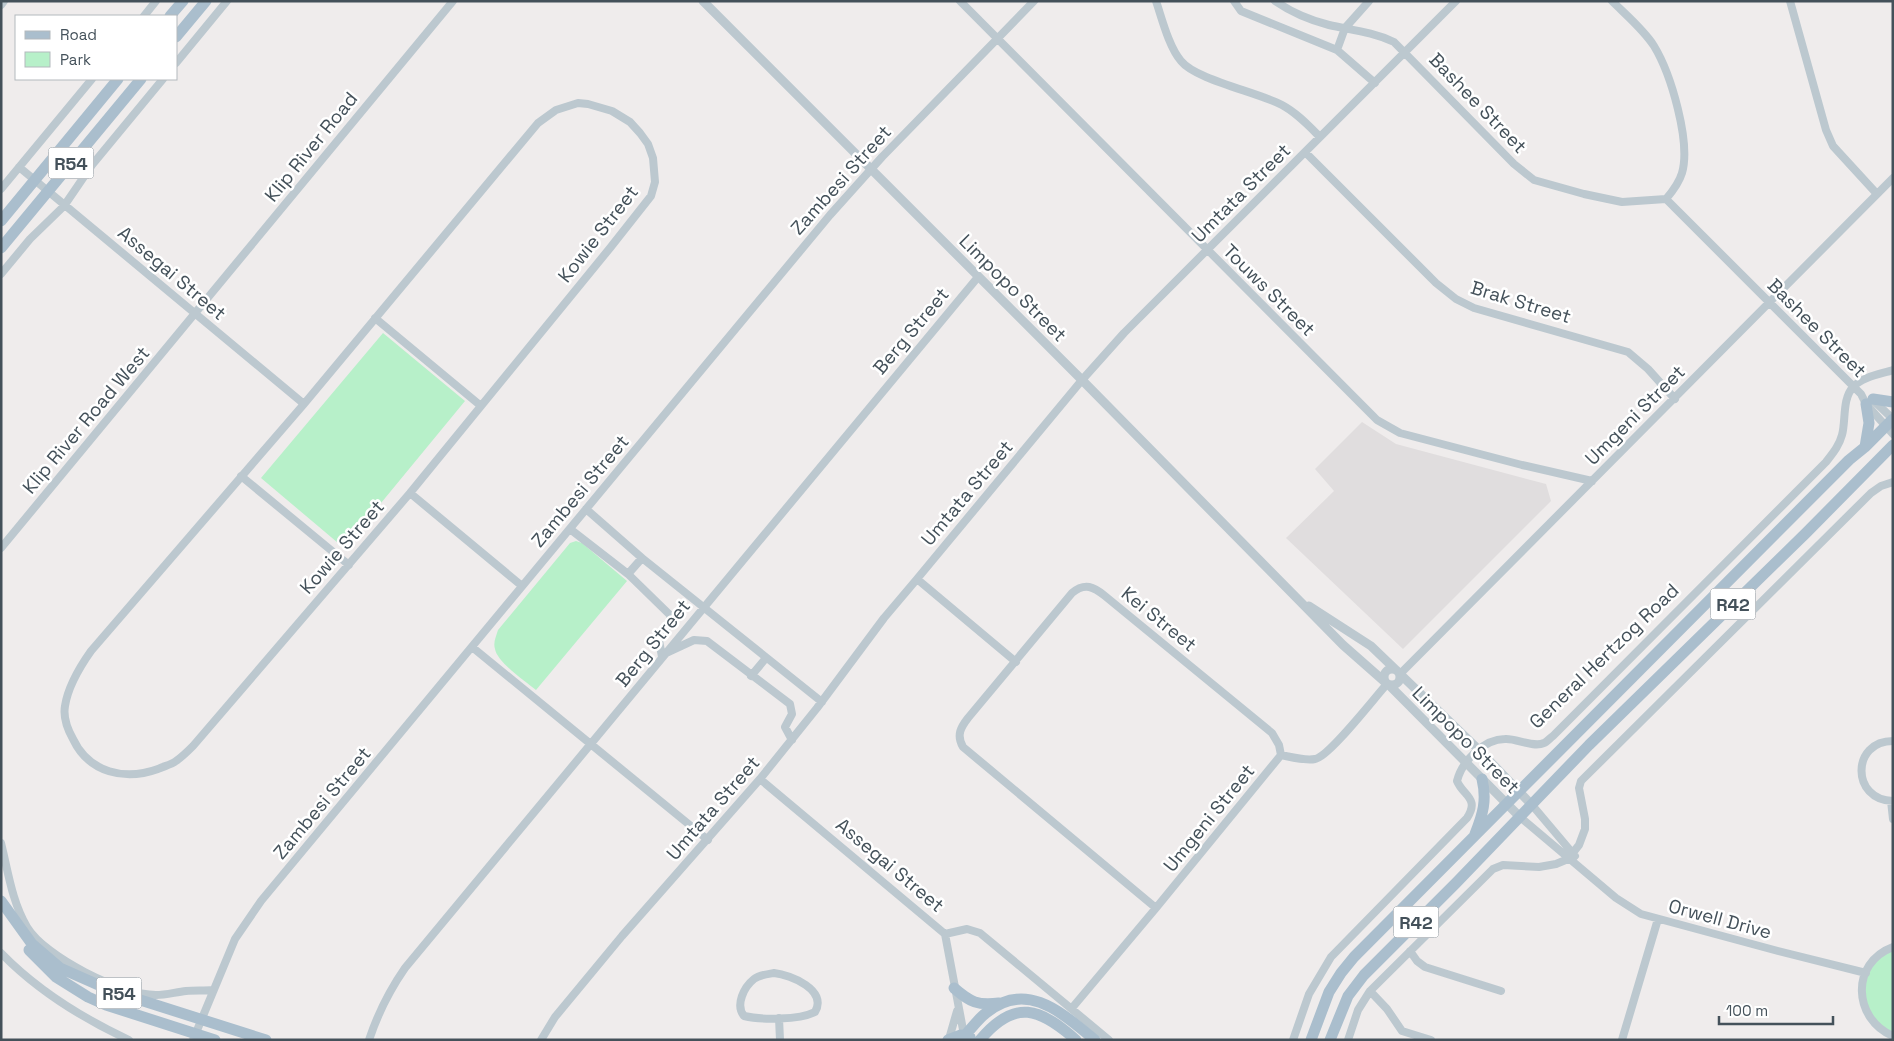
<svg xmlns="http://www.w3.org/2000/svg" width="1894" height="1041" viewBox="0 0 1894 1041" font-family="'Space Grotesk',sans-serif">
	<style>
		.education { fill: #e0ddde }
		.green { fill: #b7f0c9 }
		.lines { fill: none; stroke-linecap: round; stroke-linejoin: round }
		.minor { stroke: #bcc8cf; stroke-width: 8 }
		.tertiary { stroke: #bcc8cf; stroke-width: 9 }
		.primary { stroke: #aabecd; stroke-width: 11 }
		.labels { text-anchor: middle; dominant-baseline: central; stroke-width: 5; stroke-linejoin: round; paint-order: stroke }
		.shield { fill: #fff; stroke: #7c858c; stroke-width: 1 }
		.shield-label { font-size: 18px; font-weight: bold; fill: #44515a }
		.street-label { font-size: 19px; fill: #44515a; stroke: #fff }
	</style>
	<rect width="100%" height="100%" fill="#efecec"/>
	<path class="education" d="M1362,422l34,22 150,40 5,17 -148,148 -117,-111 48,-47 -19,-22z"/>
	<path class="green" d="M383,333l82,68 -121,147 -83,-70z
		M576,541l6,2 45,38 -91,109c-10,-8 -39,-28 -41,-41 -2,-7 1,-12 3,-19l72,-87z
		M1893,948v84c-24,-9 -38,-41 -24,-64 4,-8 17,-14 24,-20z"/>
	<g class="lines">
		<path class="minor" d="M960,1l417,419 23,13 122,32 70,16
			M1156,1c6,18 13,46 25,60 15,19 77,31 101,44 15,8 27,21 38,32
			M1234,1l7,10 96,39 38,33
			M1275,1c16,11 34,19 54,24 22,5 44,7 65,17l120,122 20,16 50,14 38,8 44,-3 195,195 5,10 27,30
			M1612,1c14,14 32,29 42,45 17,28 37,96 28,127 -3,10 -10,19 -16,26
			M1790,1l36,129 7,16 44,48
			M1,5l3,-4
			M144,16l12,-15
			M1337,50l8,-22 24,-27
			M176,63l51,-62
			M578,103l10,1 24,7 18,11 10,11 8,11 5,14 2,24 -4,14 -41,52 -200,245 -217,253c-5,5 -11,11 -17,15 -5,4 -12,5 -18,8 -33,12 -69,4 -85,-30 -5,-9 -10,-22 -8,-33 3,-20 14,-38 26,-55l213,-247 234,-281 18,-13z
			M1305,152l131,131 20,16 18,9 154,44 20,17 27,30
			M19,167l285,237
			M1,189l91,-110
			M1,274l29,-35 34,-33 28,-41 71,-86
			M375,318l106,88
			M1872,399l21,20
			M241,476l108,89
			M410,493l112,93
			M586,509l56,49 180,144
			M570,529l58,45 42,41 1,7 -12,18 3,17
			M1,548l452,-547
			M628,574l14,-16
			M917,579l99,83
			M472,647l236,193
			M666,653l28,-13 13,1 83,63 2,10 -7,13 7,13
			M1400,674l493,-496
			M751,676l15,-18
			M1893,741c-42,0 -42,59 0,60
			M760,779l185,155 19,101
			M1891,801l2,18
			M1532,805l43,51
			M1520,817l96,81 25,16 137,37 88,22
			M1,843c7,28 11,59 26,84 18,30 94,68 129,68 10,0 20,-3 30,-4 9,-1 18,0 27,-1
			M1156,908l-193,-161c-7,-12 -2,-20 5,-29l104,-125c13,-11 22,-6 33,3l167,137 7,12 2,10
			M945,934l22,-5 13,4 129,107
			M1893,947c-43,16 -40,72 0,89
			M1410,951l7,10 8,6 76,24
			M1,953c37,38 81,65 128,87
			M774,973c17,2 54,17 41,39 -16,8 -54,8 -71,4 -9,-11 0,-29 10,-37 5,-4 14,-5 20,-6z
			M1370,991l17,18 15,22 29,9
			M1072,1008l84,-100 125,-153c10,2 24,6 34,4 14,-2 60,-62 72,-75
			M779,1018l1,22
			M949,1039l8,-28
			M193,1040l42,-101 26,-38 569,-686 52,-58 152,-156
			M369,1040c9,-27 20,-49 36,-72l573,-691
			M541,1040l14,-23 67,-81 138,-157 57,-71 67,-90 33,-39 165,-199 42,-47 332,-332
			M1293,1040l16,-46 22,-37 136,-139c13,-20 -4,-22 -10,-37 5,-20 27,-42 48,-42 11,-1 28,9 39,4 3,-1 6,-5 9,-7l273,-274c7,-9 13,-16 16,-27 4,-14 0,-36 11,-48 9,-10 28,-13 40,-17
			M1348,1040l10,-30 12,-19 123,-122 10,-4 36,2 17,-3 12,-5 11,-14 6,-16v-10l-6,-31 2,-7 290,-288 10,-7 12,-4
			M1622,1040l36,-121"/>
		<path class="tertiary" d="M703,1l379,379 261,265 42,37
			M1309,606l62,40 25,24
			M1384 677a8 8 0 1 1 16 0a8 8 0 1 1-16 0Z
			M1400,674l79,76 53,55
			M1389,685l131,132"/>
		<path class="primary" d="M170,16l13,-15
			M176,37l30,-36
			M1,221l117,-142
			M1,248l140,-169
			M1873,399l20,3
			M1865,447l4,-24 -3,-19
			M1475,834c8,-20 12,-34 7,-55
			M1,901l31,43 28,24 52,23 154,49
			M29,950l27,27 32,20 18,8 109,35
			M954,988c16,14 24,18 45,15
			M965,1035c7,-7 13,-16 21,-22 41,-34 77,1 109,27
			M948,1040l13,-5 9,2
			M980,1040c35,-42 60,-32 96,0
			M1311,1040l18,-48 12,-19 13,-16 495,-497 16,-13 28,-28
			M1330,1040l18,-44 16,-21 92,-92 133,-138 217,-212 87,-88"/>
	</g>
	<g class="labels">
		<g class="shield">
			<rect x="48.5" y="147.5" width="45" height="31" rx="4"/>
			<rect x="1710.5" y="588.5" width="45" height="31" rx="4"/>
			<rect x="1393.5" y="906.5" width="45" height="31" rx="4"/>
			<rect x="96.5" y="977.5" width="45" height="31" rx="4"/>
		</g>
		<g class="shield-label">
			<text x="71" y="163">R54</text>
			<text x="1733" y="604">R42</text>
			<text x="1416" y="922">R42</text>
			<text x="119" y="993">R54</text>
		</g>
		<g class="street-label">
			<text transform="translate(1478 103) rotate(46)">Bashee Street</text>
			<text transform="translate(311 147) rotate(-51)">Klip River Road</text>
			<text transform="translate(841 180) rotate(-48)">Zambesi Street</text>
			<text transform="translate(1241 193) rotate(-45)">Umtata Street</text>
			<text transform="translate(598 234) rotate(-52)">Kowie Street</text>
			<text transform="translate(172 273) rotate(40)">Assegai Street</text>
			<text transform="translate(1013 288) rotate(45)">Limpopo Street</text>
			<text transform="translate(1269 290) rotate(45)">Touws Street</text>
			<text transform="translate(1521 302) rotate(17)">Brak Street</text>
			<text transform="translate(1817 328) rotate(45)">Bashee Street</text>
			<text transform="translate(911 331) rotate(-50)">Berg Street</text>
			<text transform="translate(1635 415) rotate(-45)">Umgeni Street</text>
			<text transform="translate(86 420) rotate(-50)">Klip River Road West</text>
			<text transform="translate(580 491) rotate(-50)">Zambesi Street</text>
			<text transform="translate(967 493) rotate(-50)">Umtata Street</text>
			<text transform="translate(342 547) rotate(-49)">Kowie Street</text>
			<text transform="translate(1159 619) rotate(39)">Kei Street</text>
			<text transform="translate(653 643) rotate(-51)">Berg Street</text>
			<text transform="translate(1604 656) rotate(-44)">General Hertzog Road</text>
			<text transform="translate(1466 740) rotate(45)">Limpopo Street</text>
			<text transform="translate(322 803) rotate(-50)">Zambesi Street</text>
			<text transform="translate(713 808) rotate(-49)">Umtata Street</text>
			<text transform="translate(1209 818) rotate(-51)">Umgeni Street</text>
			<text transform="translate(890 865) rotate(40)">Assegai Street</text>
			<text transform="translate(1720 919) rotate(15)">Orwell Drive</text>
		</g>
	</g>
	<rect width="1894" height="1041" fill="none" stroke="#44515a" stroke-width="5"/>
	<rect x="15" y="15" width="162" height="65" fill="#ffffff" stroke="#b4b9bd"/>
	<rect x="25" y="31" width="25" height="8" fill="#aabecd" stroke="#b4b9bd"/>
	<text x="60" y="40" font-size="15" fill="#44515a">Road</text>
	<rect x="25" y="52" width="25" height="15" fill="#b7f0c9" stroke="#b4b9bd"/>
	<text x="60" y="65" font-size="15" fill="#44515a">Park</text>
	<path d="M1719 1016v8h114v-8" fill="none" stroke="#44515a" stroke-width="2.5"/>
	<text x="1726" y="1016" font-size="15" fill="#44515a" stroke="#ffffff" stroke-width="4" paint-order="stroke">100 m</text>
</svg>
